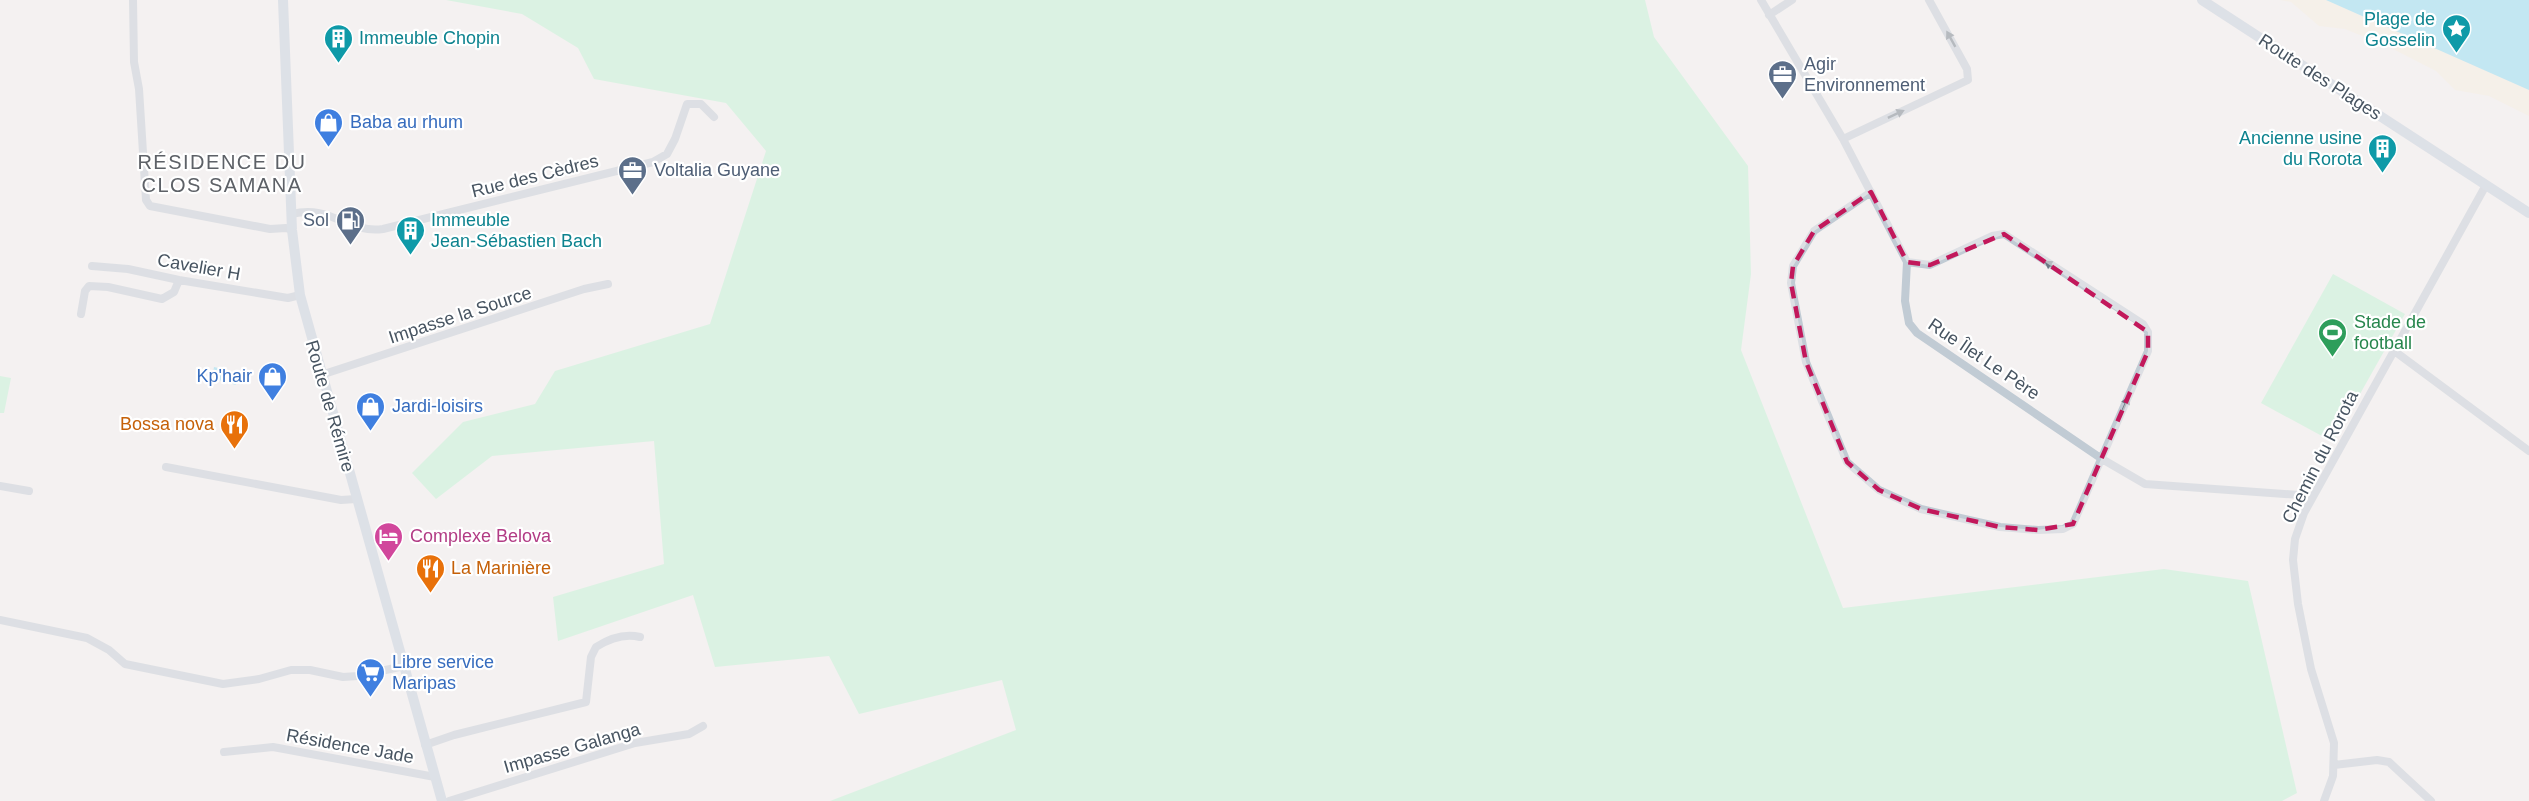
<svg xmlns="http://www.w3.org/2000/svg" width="2529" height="801" viewBox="0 0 2529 801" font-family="Arial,sans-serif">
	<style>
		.green { fill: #bdf4d3 }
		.sand { fill: #f5efe1 }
		.water { fill: #87dbf4 }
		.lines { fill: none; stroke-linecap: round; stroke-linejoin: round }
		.street { stroke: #c1cbd4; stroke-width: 8 }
		.secondary { stroke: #c2cedb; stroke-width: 10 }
		.oneway { fill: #6c7884 }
		.marked { fill: none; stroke: #c2185b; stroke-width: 4.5; stroke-dasharray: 12 8; stroke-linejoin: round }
		.labels { text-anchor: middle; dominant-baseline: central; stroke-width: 4.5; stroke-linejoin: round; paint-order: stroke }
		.culture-label { font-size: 18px; fill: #0d838f; stroke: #fff; text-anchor: end }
		.service-label { font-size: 18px; fill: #4e5e75; stroke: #fff; text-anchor: start }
		.street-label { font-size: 18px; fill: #475461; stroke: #fff }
		.shop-label { font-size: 18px; fill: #366cbe; stroke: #fff; text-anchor: start }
		.leisure-label { font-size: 18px; fill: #27864d; stroke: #fff; text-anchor: start }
		.food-label { font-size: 18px; fill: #c56008; stroke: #fff; text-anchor: end }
		.hotel-label { font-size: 18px; fill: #b23c85; stroke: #fff; text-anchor: start }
		.neighbourhood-label { font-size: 20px; letter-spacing: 1.5px; fill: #5d6167; stroke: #fff }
	</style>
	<rect width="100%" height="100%" fill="#f4f1f1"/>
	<path class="green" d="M446,0h1199l9,37 94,129 3,108 -10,76 102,258 321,-39 84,12 49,212 -15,8h-1452l186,-71 -14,-50 -143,34 -30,-58 -114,11 -22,-72 -135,46 -5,-44 111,-33 -10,-123 -162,15 -56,43 -24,-26 51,-51 72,-18 20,-33 155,-47 56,-173 -40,-48 -132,-24 -16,-31 -56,-34z
		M2333,274l72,40 -72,128 -72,-39z
		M0,376l11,2 -7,35h-4z"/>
	<path class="sand" d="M2280,0h94l155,65v51l-40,-20 -34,-6 -19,-19 -49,-25 -42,-17 -26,-3 -28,-24z"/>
	<path class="water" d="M2326,0h203v90z
		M214,367l25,6 -3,12 -24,-7z"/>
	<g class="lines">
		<path class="street" d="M133,0l1,62 5,27 7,111 4,6 120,23 16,-1 6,2
			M1761,0l82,139 64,123 -2,39 4,22 8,10 185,126 43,25 168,12
			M1769,15l23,-15
			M1843,139l125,-59 -1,-11 -38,-69
			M1871,192l-57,39 -21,35 -2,17 15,79 41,100 32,28 42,19 79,18 38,3 25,-1 10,-5 75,-173v-19l-5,-8 -139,-90 -12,2 -62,29 -23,-3
			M292,214c39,-10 55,20 91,15l270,-67 14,-8 8,-15 12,-35h14l13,13
			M92,266l36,3 51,11 109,18 12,-3
			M81,314l4,-23 4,-5 19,1 54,12 12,-7 5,-12
			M2393,350l136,101
			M321,375l263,-86 24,-5
			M166,467l175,33 15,-1
			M0,486l29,5
			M0,620l87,18 22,12 16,14 98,20 36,-5 32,-9h19l33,7 15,-1 46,-10
			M425,745l29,-10 132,-33 5,-45 5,-10c14,-9 28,-14 44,-10
			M224,752l49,-5 162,30
			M2334,765l43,-5 12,2 42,39
			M449,801l186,-58 54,-9 14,-8
			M2324,801l9,-25 1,-33 -23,-74 -13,-65 -5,-44 2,-21 9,-26 182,-328"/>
		<path class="secondary" d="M283,0l9,230 8,65 142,506
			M2202,0l327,213"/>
	</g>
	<defs><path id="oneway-solid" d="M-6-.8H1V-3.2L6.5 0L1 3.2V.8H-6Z" transform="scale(1.5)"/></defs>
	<g class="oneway">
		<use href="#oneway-solid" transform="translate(1951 39) rotate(-119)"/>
		<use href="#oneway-solid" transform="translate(1896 114) rotate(-25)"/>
		<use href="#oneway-solid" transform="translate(2052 266) rotate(-146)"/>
		<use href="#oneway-solid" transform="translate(2125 405) rotate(-67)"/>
	</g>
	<path d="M0 0H2529V801H0ZM1871,192l36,70 23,3 74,-31 144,98v19l-75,173 -35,6 -38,-3 -79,-18 -42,-19 -32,-28 -41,-100 -15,-79 2,-17 21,-35z" fill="#f4f1f1" fill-opacity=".55" fill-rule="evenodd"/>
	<path class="marked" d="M1871,192l36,70 23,3 74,-31 144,98v19l-75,173 -35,6 -38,-3 -79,-18 -42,-19 -32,-28 -41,-100 -15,-79 2,-17 21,-35z"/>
	<defs>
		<symbol id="sight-pin" viewBox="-11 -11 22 30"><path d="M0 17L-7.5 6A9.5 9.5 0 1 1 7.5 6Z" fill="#0f9aa8" stroke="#fff"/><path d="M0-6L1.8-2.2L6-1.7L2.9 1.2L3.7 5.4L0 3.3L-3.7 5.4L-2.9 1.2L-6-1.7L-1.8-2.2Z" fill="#fff"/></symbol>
		<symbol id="building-pin" viewBox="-11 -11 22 30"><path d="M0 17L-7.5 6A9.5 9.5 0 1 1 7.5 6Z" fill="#0f9aa8" stroke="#fff"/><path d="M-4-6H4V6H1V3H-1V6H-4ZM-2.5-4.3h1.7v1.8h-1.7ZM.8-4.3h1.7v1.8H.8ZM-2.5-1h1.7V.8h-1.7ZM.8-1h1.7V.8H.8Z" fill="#fff"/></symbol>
		<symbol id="office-pin" viewBox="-11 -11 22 30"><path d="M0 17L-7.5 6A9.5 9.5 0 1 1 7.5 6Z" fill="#5c6f8a" stroke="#fff"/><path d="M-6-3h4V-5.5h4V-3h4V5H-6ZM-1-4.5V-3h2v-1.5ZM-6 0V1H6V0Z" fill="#fff"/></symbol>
		<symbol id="shop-pin" viewBox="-11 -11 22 30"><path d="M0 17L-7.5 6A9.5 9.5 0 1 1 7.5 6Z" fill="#3f7fe0" stroke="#fff"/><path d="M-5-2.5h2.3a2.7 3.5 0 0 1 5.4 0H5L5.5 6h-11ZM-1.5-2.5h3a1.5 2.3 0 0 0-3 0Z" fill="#fff"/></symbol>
		<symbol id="fuel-pin" viewBox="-11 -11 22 30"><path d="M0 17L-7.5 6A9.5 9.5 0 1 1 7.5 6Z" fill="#5c6f8a" stroke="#fff"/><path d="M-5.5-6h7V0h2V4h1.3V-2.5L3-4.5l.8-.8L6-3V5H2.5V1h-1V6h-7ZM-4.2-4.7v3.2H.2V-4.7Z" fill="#fff"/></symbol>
		<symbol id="stadium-pin" viewBox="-11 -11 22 30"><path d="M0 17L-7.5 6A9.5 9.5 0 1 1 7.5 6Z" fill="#2e9e5b" stroke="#fff"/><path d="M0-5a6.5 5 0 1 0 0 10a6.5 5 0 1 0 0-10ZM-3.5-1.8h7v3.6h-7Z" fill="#fff"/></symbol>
		<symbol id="restaurant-pin" viewBox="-11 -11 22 30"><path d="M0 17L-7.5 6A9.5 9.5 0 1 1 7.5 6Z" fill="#e8710a" stroke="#fff"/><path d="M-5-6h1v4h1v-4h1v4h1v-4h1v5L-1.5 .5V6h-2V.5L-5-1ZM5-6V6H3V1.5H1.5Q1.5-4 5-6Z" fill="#fff"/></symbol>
		<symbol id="hotel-pin" viewBox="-11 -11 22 30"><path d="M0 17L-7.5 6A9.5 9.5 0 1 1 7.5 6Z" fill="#d1479c" stroke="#fff"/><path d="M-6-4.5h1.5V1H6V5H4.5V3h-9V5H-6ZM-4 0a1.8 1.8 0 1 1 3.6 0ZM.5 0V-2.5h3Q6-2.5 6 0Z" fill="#fff"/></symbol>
		<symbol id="supermarket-pin" viewBox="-11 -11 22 30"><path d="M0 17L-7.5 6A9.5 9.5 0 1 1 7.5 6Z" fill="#3f7fe0" stroke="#fff"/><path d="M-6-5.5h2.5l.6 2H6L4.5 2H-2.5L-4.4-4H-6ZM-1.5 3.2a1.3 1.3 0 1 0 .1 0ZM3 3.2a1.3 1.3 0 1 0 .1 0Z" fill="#fff"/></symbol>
	</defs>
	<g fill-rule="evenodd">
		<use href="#sight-pin" x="2440" y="12" width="33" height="45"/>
		<use href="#building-pin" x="322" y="22" width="33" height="45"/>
		<use href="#office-pin" x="1766" y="58" width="33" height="45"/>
		<use href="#shop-pin" x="312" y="106" width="33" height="45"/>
		<use href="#building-pin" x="2366" y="132" width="33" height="45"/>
		<use href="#office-pin" x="616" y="154" width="33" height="45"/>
		<use href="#fuel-pin" x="334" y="204" width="33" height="45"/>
		<use href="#building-pin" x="394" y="214" width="33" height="45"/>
		<use href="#stadium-pin" x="2316" y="316" width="33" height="45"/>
		<use href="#shop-pin" x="256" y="360" width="33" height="45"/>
		<use href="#shop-pin" x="354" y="390" width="33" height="45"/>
		<use href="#restaurant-pin" x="218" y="408" width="33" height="45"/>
		<use href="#hotel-pin" x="372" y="520" width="33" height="45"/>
		<use href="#restaurant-pin" x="414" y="552" width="33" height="45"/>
		<use href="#supermarket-pin" x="354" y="656" width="33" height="45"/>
	</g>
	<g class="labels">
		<g class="culture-label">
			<text x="2435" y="19">Plage de<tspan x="2435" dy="21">Gosselin</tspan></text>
			<text x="359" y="38" text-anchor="start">Immeuble Chopin</text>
			<text x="2362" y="138">Ancienne usine<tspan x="2362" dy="21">du Rorota</tspan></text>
			<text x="431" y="220" text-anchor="start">Immeuble<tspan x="431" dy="21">Jean-Sébastien Bach</tspan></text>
		</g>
		<g class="service-label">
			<text x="1804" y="64">Agir<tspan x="1804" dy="21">Environnement</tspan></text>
			<text x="654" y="170">Voltalia Guyane</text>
			<text x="329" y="220" text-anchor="end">Sol</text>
		</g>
		<g class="street-label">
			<text transform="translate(2320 77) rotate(33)">Route des Plages</text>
			<text transform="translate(535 176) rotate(-14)">Rue des Cèdres</text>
			<text transform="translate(199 267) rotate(10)">Cavelier H</text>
			<text transform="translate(460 315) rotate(-18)">Impasse la Source</text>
			<text transform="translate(1984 359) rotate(34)">Rue Îlet Le Père</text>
			<text transform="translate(330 406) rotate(74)">Route de Rémire</text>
			<text transform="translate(2320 457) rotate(-63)">Chemin du Rorota</text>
			<text transform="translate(350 746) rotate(10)">Résidence Jade</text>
			<text transform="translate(572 748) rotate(-16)">Impasse Galanga</text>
		</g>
		<g class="shop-label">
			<text x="350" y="122">Baba au rhum</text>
			<text x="252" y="376" text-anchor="end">Kp'hair</text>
			<text x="392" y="406">Jardi-loisirs</text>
			<text x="392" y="662">Libre service<tspan x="392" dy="21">Maripas</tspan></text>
		</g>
		<g class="leisure-label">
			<text x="2354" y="322">Stade de<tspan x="2354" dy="21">football</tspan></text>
		</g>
		<g class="food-label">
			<text x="214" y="424">Bossa nova</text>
			<text x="451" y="568" text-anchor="start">La Marinière</text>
		</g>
		<g class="hotel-label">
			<text x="410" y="536">Complexe Belova</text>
		</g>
		<g class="neighbourhood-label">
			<text x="222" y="162">RÉSIDENCE DU<tspan x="222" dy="23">CLOS SAMANA</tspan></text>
		</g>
	</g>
</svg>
